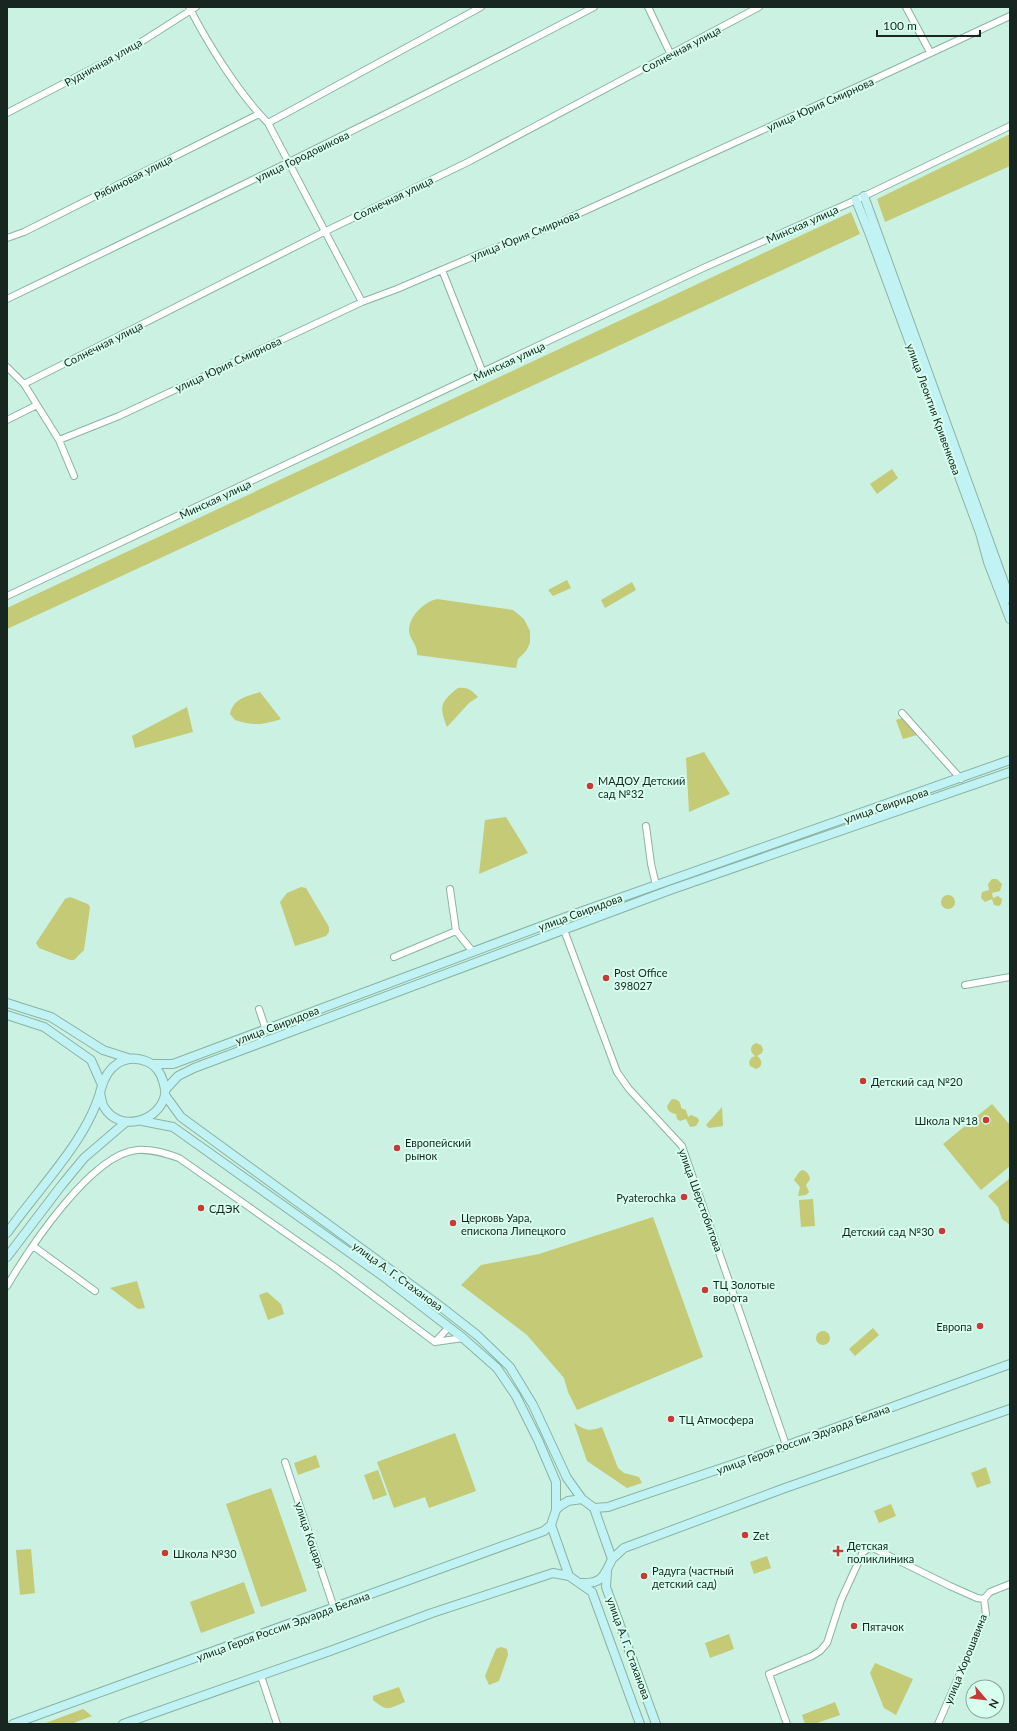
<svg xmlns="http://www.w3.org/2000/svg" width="1017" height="1731" viewBox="0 0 1017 1731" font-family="Lato,sans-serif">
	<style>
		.green { fill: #c4ca75 }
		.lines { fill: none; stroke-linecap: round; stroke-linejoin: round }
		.street-casing { stroke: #8cb2a3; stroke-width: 8 }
		.secondary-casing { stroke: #8cb2a3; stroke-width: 10 }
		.street { stroke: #fff; stroke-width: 6 }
		.secondary { stroke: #c2f3f4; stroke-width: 8 }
		.poi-dot { fill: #c83938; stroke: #d7ffef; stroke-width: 1.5 }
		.labels { text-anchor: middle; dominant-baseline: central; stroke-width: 4; stroke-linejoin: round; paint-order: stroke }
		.street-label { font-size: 11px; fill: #172620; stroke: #d7ffef }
		.poi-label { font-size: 11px; fill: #172620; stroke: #d7ffef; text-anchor: start }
	</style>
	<rect width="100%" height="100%" fill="#caf1e2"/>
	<path class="green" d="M1010,134v32l-125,56 -8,-23z
		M851,212l9,22 -853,395v-21z
		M892,469l6,9 -21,16 -7,-10z
		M567,580l4,8 -18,8 -5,-6z
		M632,582l4,8 -31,18 -4,-8z
		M437,599l76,11 11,9 6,12v12l-4,8 -8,8 -2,9 -99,-13c1,-10 -7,-15 -8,-24 0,-15 15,-29 28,-32z
		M458,688c10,-1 13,2 20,9l-9,6 -22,24c-8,-20 -7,-25 11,-39z
		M260,692l21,27c-19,6 -27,7 -46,1l-5,-6c4,-16 16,-17 30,-22z
		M187,707l6,25 -58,16 -3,-12z
		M902,718l15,17 -14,4 -7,-19z
		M704,752l26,42 -41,18 -3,-54z
		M506,817l22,36 -49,21 6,-54z
		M992,879h5l5,5 -2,7 -8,2 1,5 5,-2 4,3 -1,5 -2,2 -5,-1 -2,-6 -7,3 -4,-4 1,-6 7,-2 -1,-6z
		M301,887l5,1 23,39v5l-3,4 -31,10 -15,-44 7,-9z
		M941 902a7 7 0 1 1 14 0a7 7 0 1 1-14 0Z
		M70,897l18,7 2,3 -6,43 -10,10h-4l-31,-12 -3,-5 29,-44z
		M756,1043l5,2 2,4 -1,4 -5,3c6,4 6,11 -1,13l-6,-3 -1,-4 2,-4 4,-2c-5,-4 -6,-10 1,-13z
		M672,1099c6,0 9,3 9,9l5,2 2,7 3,-2 7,3 1,3 -3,5 -6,1 -4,-8 -6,2 -3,-2 -1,-5c-6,-1 -8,-3 -9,-8z
		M992,1104l18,21v41l-29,24 -38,-46z
		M722,1107l1,19 -14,2 -3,-3z
		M802,1170c5,1 7,4 8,9l-4,6 3,7 -3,3 -8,1 2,-9 -6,-7 5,-8z
		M1010,1178v47l-8,-6 -4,-12 -10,-11z
		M813,1199l2,27 -14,1 -2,-27z
		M653,1217l50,140 -126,53 -9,-18 -4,-14 -37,-43 -66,-50 20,-20 58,-11z
		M137,1281l8,27 -7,1 -28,-21z
		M267,1292l14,12 3,10 -16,6 -9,-25z
		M873,1328l6,7 -24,21 -6,-7z
		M816 1338a7 7 0 1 1 14 0a7 7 0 1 1-14 0Z
		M574,1423c11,7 15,9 28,4l16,41 6,5 15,4 3,6 -15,5 -40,-27z
		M455,1433l21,58 -47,17 -4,-11 -31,11 -17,-46z
		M316,1455l4,12 -22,8 -4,-12z
		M986,1467l5,16 -14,5 -6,-15z
		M378,1470l9,25 -14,5 -9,-25z
		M271,1488l36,103 -46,16 -35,-103z
		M891,1504l5,12 -17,7 -5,-12z
		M31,1549l4,44 -15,2 -4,-45z
		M767,1556l4,12 -17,6 -4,-12z
		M244,1582l11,31 -54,20 -11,-31z
		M729,1634l5,15 -24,9 -5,-15z
		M501,1647l6,2 1,6 -9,26 -10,4 -4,-9 11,-27z
		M875,1663l38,16 -17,36 -12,-7 -14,-35z
		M399,1687l6,15c-18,7 -17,10 -32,-2v-4z
		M835,1702l5,13 -26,9h-9l-3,-9z
		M83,1709l9,7 -21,8h-28z"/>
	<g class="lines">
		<defs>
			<path id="street" d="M189,7c19,37 50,87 79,116l94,179
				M648,7l23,48
				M906,7l24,45
				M7,113l123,-64 66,-42
				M268,123l213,-116
				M7,238l17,-6 235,-118
				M442,270l41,103
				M7,299c197,-95 394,-190 587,-292
				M7,367l17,17 35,56 15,36
				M24,384l300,-152 144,-70 291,-155
				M7,420l30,-15
				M59,440l60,-24 243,-114 35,-13 82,-35 57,-21 343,-156 131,-61
				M7,596l694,-327 155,-69 154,-74
				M902,713l59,66
				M646,826l5,38 5,21
				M450,889l6,42 17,21
				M564,930l53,142 12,17 53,57 104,299
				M394,957l62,-26
				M965,985l45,-8
				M259,1009l7,21
				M33,1246l62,45
				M7,1286c22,-37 84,-132 130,-136 15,-1 28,3 42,8l157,110 99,74 28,-4
				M435,1342l14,-15
				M285,1462l49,146
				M261,1676l16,48
				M787,1724l-18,-50 43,-18 8,-5 7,-8 14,-43 22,-48 8,-5 79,39 27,12 7,1
				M938,1724l48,-110 -2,-15 6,-7 20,-8"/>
			<path id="secondary" d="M864,196l146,403
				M856,200l14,35 110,298 8,29 22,57
				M7,1003l44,14 52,33 28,9
				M7,1015l37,12 47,33 11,25
				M152,1064h21l393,-147 444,-157
				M165,1090l13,-14 16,-8 476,-178 340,-118
				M165,1095l16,22 255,186 41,32 33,32 23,38 34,73 15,21
				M142,1121l31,6 211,150 79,61 34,30 19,28 22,44 18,42v28
				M7,1233c30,-43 81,-93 94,-144 6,-23 24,-37 47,-27 7,3 13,11 15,19 1,4 3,10 2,14 -6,27 -46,38 -61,12 -2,-3 -3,-10 -4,-14
				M7,1257l54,-71 23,-28 42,-36
				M594,1508l14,-1 158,-54 244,-89
				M612,1559l12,-11 161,-60 225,-79
				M607,1571l-1,16 50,137
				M581,1583c20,1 23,-6 31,-24l-18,-51 -12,-9 -14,2 -8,5 -4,4 -5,15 18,51 23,16 48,132
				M13,1724l531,-193 7,-6
				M123,1724l207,-73 102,-38 121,-40 16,3"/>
		</defs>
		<use href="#street" class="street-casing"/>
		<use href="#secondary" class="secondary-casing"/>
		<use href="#street" class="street"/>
		<use href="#secondary" class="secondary"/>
	</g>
	<g class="poi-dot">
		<circle cx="590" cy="786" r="4"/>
		<circle cx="606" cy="978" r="4"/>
		<circle cx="863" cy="1081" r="4"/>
		<circle cx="986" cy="1120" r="4"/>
		<circle cx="397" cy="1148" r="4"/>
		<circle cx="684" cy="1197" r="4"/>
		<circle cx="201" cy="1208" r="4"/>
		<circle cx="453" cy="1223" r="4"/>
		<circle cx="942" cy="1231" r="4"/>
		<circle cx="705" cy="1290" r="4"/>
		<circle cx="980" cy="1326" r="4"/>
		<circle cx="671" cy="1419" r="4"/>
		<circle cx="745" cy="1535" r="4"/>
		<path d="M836 1545h4v4h4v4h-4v4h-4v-4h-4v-4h4z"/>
		<circle cx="165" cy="1553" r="4"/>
		<circle cx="644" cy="1576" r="4"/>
		<circle cx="854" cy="1626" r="4"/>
	</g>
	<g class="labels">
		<g class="street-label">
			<text transform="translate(681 49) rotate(-28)">Солнечная улица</text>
			<text transform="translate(103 62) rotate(-29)">Рудничная улица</text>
			<text transform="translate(820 104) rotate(-24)">улица Юрия Смирнова</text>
			<text transform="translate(302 156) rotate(-26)">улица Городовикова</text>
			<text transform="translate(133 177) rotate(-27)">Рябиновая улица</text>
			<text transform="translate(393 198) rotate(-26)">Солнечная улица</text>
			<text transform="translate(802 224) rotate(-24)">Минская улица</text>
			<text transform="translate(525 235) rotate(-22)">улица Юрия Смирнова</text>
			<text transform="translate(103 344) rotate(-27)">Солнечная улица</text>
			<text transform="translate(509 361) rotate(-25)">Минская улица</text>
			<text transform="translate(228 364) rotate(-25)">улица Юрия Смирнова</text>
			<text transform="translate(934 409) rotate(70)">улица Леонтия Кривенкова</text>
			<text transform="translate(215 499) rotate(-25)">Минская улица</text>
			<text transform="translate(886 805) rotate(-19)">улица Свиридова</text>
			<text transform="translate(580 912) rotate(-20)">улица Свиридова</text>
			<text transform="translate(277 1025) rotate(-21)">улица Свиридова</text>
			<text transform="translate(701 1200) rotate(70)">улица Шерстобитова</text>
			<text transform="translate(398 1276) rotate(36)">улица А. Г. Стаханова</text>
			<text transform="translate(803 1439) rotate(-20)">улица Героя России Эдуарда Белана</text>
			<text transform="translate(310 1535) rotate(71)">улица Коцаря</text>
			<text transform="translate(283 1626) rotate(-20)">улица Героя России Эдуарда Белана</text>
			<text transform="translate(629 1648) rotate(70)">улица А. Г. Стаханова</text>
			<text transform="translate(965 1659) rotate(-68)">улица Хорошавина</text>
		</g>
		<g class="poi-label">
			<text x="598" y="780">МАДОУ Детский<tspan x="598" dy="13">сад №32</tspan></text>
			<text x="614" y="972">Post Office<tspan x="614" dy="13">398027</tspan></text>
			<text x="871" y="1081">Детский сад №20</text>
			<text x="978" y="1120" text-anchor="end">Школа №18</text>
			<text x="405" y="1142">Европейский<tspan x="405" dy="13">рынок</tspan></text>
			<text x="676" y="1197" text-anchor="end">Pyaterochka</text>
			<text x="209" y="1208">СДЭК</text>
			<text x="461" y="1217">Церковь Уара,<tspan x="461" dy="13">епископа Липецкого</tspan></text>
			<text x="934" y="1231" text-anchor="end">Детский сад №30</text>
			<text x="713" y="1284">ТЦ Золотые<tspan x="713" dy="13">ворота</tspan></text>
			<text x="972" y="1326" text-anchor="end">Европа</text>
			<text x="679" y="1419">ТЦ Атмосфера</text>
			<text x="753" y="1535">Zet</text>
			<text x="847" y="1545">Детская<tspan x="847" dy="13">поликлиника</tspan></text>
			<text x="173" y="1553">Школа №30</text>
			<text x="652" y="1570">Радуга (частный<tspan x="652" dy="13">детский сад)</tspan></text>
			<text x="862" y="1626">Пятачок</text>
		</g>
	</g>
	<rect width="1017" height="1731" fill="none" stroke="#172620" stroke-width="16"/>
	<g transform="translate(985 1699) rotate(118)"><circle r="19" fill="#d7ffef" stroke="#8aa89c"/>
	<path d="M0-3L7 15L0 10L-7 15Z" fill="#c83938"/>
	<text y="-6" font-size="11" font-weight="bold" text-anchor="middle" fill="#172620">N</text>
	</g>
	<path d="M877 30v6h103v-6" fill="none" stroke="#172620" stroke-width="2"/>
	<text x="883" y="30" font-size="12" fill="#172620" stroke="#d7ffef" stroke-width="3" paint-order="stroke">100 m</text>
</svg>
